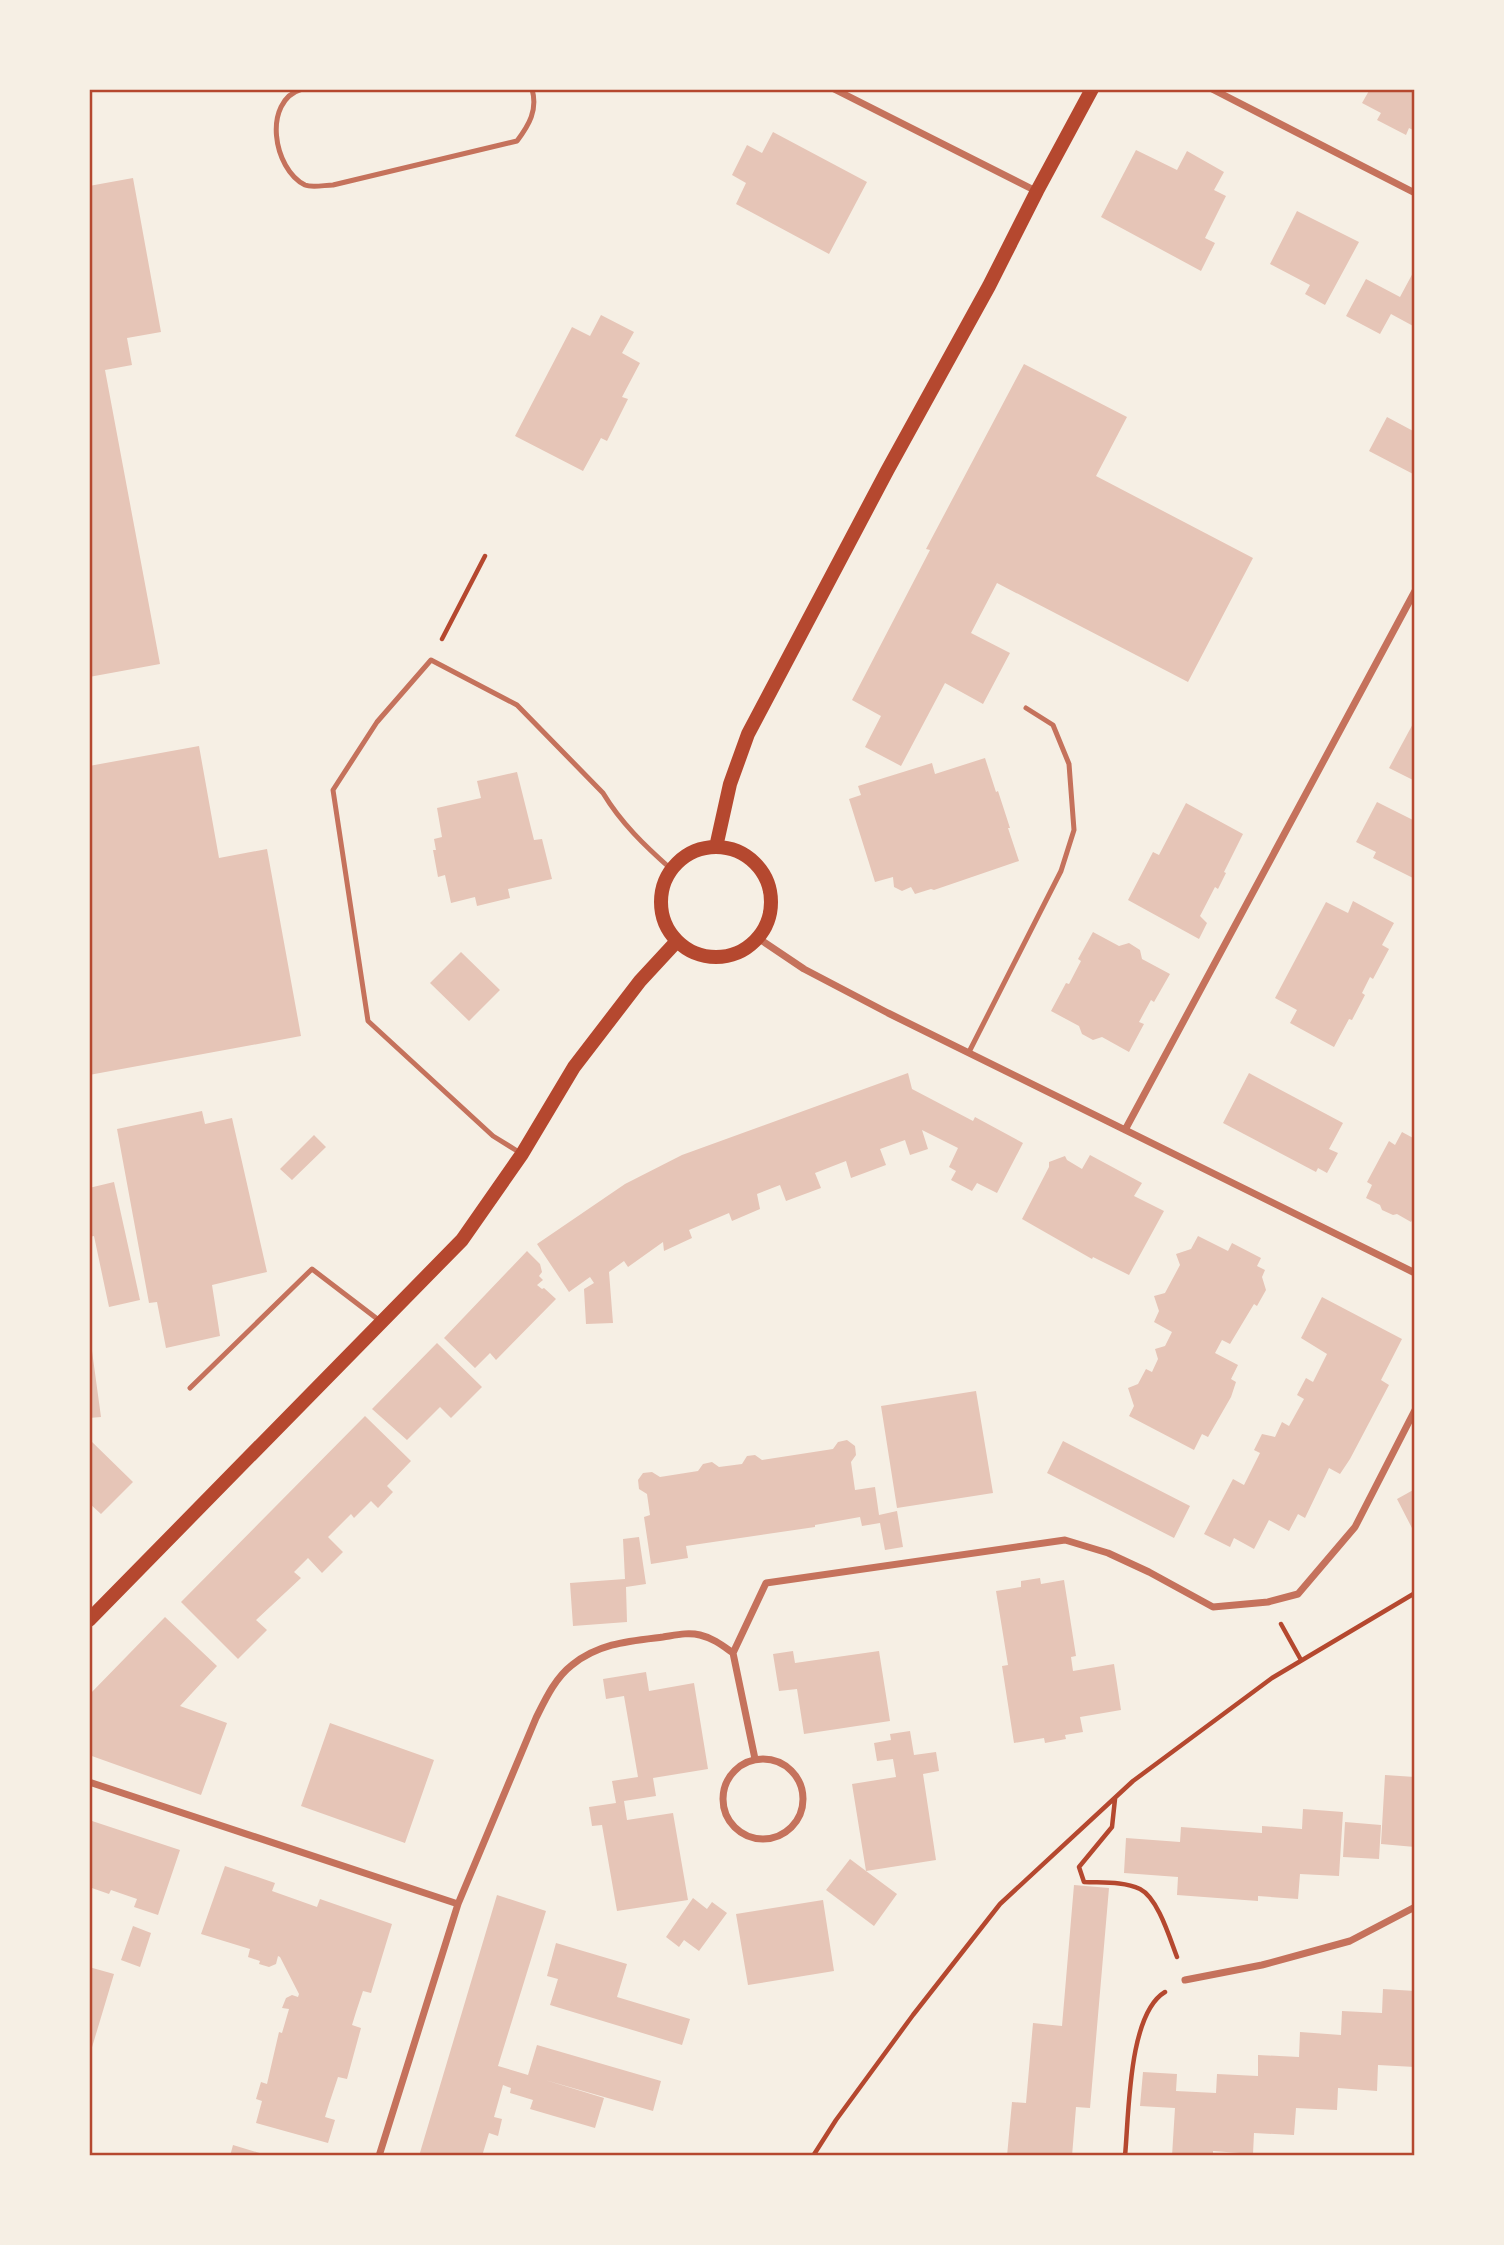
<svg xmlns="http://www.w3.org/2000/svg" width="1504" height="2245" viewBox="0 0 1504 2245" font-family="'Source Sans 3',sans-serif">
	<style>
		.building { fill: #e6c5b7 }
		.lines { fill: none; stroke-linecap: round; stroke-linejoin: round }
		.path { stroke: #b5482f; stroke-width: 4.5 }
		.service { stroke: #c5725c; stroke-width: 5 }
		.minor { stroke: #c5725c; stroke-width: 7 }
		.secondary { stroke: #b5482f; stroke-width: 14 }
		.neatline { fill: none; stroke: #b5482f; stroke-width: 2.5 }
	</style>
	<rect width="100%" height="100%" fill="#f6efe4"/>
	<path class="building" d="M1370,89h45v42l-6,-3 -3,7 -29,-15 4,-7 -19,-10z
		M773,132l94,50 -38,72 -93,-50 10,-21 -14,-8 15,-30 15,8z
		M1136,150l41,20 10,-19 37,21 -10,18 12,6 -21,42 10,5 -14,28 -100,-54z
		M133,178l28,154 -34,6 5,27 -27,5 55,294 -71,13v-491z
		M1297,211l62,31 -34,63 -20,-11 5,-9 -40,-21z
		M1415,269v58l-24,-13 -11,20 -34,-18 20,-37 34,18z
		M601,315l33,17 -12,21 18,10 -18,34 6,2 -21,42 -6,-3 -18,33 -68,-35 57,-109 18,9z
		M1024,364l103,53 -31,59 157,82 -65,124 -191,-99 -26,50 39,20 -27,51 -38,-21 -44,83 -36,-19 16,-31 -29,-16 78,-150 -4,-1z
		M1387,417l28,15v43l-46,-24z
		M1415,720v61l-26,-13z
		M199,746l20,112 48,-9 34,187 -212,39v-309z
		M985,758l11,34 2,-1 12,37h-2l11,33 -85,29 -3,-1 -16,5 -4,-7 -9,4 -8,-4 -1,-10 -18,5 -26,-83 12,-4 -3,-9 74,-23 3,11z
		M517,772l17,68 8,-1 10,40 -44,10 2,9 -33,8 -2,-9 -24,6 -6,-28 -7,2 -5,-27h3l-2,-11 8,-2 -5,-29 44,-10 -4,-17z
		M1377,802l38,19v58l-42,-21 3,-6 -20,-10z
		M1186,803l57,31 -19,38 2,1 -8,16 -3,-2 -15,29 7,7 -8,16 -71,-39 25,-48 6,3z
		M1353,901l41,22 -12,22 7,4 -16,30 -3,-2 -8,16 3,2 -13,25 -3,-1 -15,28 -44,-24 7,-13 -22,-12 51,-96 22,11z
		M1093,932l26,14 10,-3 11,7 2,9 28,15 -16,28 -3,-2 -12,22 5,2 -15,28 -27,-15 -9,3 -11,-6 -3,-8 -28,-15 15,-28 3,1 12,-23 -3,-2z
		M461,952l39,38 -31,31 -39,-38z
		M908,1073l4,16 61,32 2,-4 48,26 -26,50 -20,-10 -5,8 -21,-11 5,-9 -7,-4 9,-19 -36,-18 6,19 -18,6 -5,-15 -25,9 6,16 -35,13 -5,-17 -31,12 6,15 -35,13 -6,-16 -23,9 3,15 -28,12 -3,-8 -40,17 3,8 -28,13 -1,-9 -35,25 -4,-6 -15,11 4,51 -27,1 -2,-35 10,-6 -4,-6 -21,15 -32,-48 88,-60 57,-29z
		M1249,1073l94,50 -14,26 9,4 -11,20 -9,-5 -2,4 -93,-49z
		M202,1111l3,13 27,-6 35,154 -55,13 8,51 -54,12 -9,-46 -8,1 -32,-174z
		M1402,1132l13,7v76l-4,7 -14,-8 -4,1 -11,-5 -2,-5 -14,-7 6,-13 -5,-3 22,-41 6,4z
		M314,1135l12,12 -34,33 -12,-11z
		M1090,1155l52,28 -8,13 30,15 -35,64 -36,-18 -1,2 -70,-40 27,-52v-5l16,-6 2,4 15,9z
		M114,1182l26,118 -31,7 -15,-71 -5,1v-49z
		M1198,1236l30,15 4,-8 29,15 -4,8 8,4 -3,7 4,13 -9,16 -3,-2 -24,40 -8,-4 -7,13 23,12 -7,14 5,3 -5,15 -23,40 -6,-3 -8,16 -65,-34 5,-10 -6,-18 10,-4 8,-15 6,3 6,-13 -3,-10 10,-3 7,-14 -18,-10 5,-11 -5,-15 11,-3 15,-28 -4,-11 15,-5z
		M527,1251l13,13 2,8 -3,4 4,4 -6,5 5,4 2,-1 12,11 -60,61 -6,-7 -15,15 -31,-30z
		M1322,1297l80,42 -21,41 8,5 -39,74 -10,15 -11,-6 -24,50 -7,-4 -9,17 -20,-11 -15,29 -20,-11 -4,9 -26,-13 29,-55 11,6 16,-32 -6,-3 8,-16 13,3 7,-15 7,4 15,-27 -7,-4 9,-17 7,4 14,-28 -26,-16z
		M89,1329l12,88 -12,1z
		M437,1343l45,44 -31,31 -11,-11 -33,33 -35,-31z
		M976,1391l17,102 -96,15 -16,-102z
		M365,1416l46,45 -24,25 6,6 -15,16 -7,-7 -17,17 -3,-4 -23,23 15,15 -21,21 -14,-15 -14,14 7,6 -45,42 11,10 -29,29 -57,-57z
		M89,1439l44,43 -32,32 -12,-11z
		M847,1440l8,6 1,9 -5,7 4,28 20,-3 4,28 18,-4 6,36 -18,3 -5,-27 -18,3 -2,-9 -45,8v2l-129,19 2,12 -37,6 -7,-47 6,-2 -3,-21 -8,-5 -1,-9 5,-7 9,-1 8,5 38,-6 5,-7 9,-2 7,5 23,-3 5,-8 8,-1 7,5 71,-11 5,-7z
		M1063,1441l127,65 -16,32 -127,-65z
		M1415,1489v40l-2,1 -16,-31z
		M639,1537l7,47 -20,3 1,35 -54,4 -3,-43 55,-4 -2,-40z
		M1040,1578l1,6 23,-4 12,76 -5,1 2,14 41,-7 7,46 -41,7 3,15 -18,3 1,4 -21,4 -1,-5 -30,5 -12,-77 6,-1 -12,-74 25,-4v-6z
		M165,1617l52,49 -37,40 47,17 -26,72 -112,-40v-60z
		M793,1651l2,12 84,-12 11,70 -86,13 -7,-45 -18,2 -6,-37z
		M646,1672l3,19 45,-8 14,86 -55,9 3,18 -32,5 3,19 46,-7 15,87 -71,11 -15,-86 -10,1 -3,-19 27,-4 -4,-22 26,-4 -14,-81 -18,3 -3,-20z
		M330,1723l104,37 -29,83 -104,-37z
		M910,1731l4,24 22,-3 3,19 -16,3 13,86 -70,11 31,23 -23,32 -48,-36 24,-31 16,12 -14,-87 44,-7 -3,-18 -16,2 -3,-18 17,-3 -1,-6z
		M1385,1775l30,2v70l-34,-3z
		M1303,1809l40,3 -4,64 -39,-2 -2,25 -40,-3v5l-81,-6 1,-18 -54,-4 2,-35 54,4 1,-15 81,6v-7l40,3z
		M89,1820l91,30 -22,65 -24,-8 3,-8 -26,-9 -2,4 -20,-7z
		M1345,1822l36,3 -2,34 -36,-2z
		M225,1866l50,17 -3,8 45,16 3,-8 72,25 -21,69 -8,-2 -7,21 -4,13 9,3 -14,51 -9,-2 -9,27 -4,13 10,3 -7,23 -72,-20 6,-22 -6,-2 5,-17 6,2 12,-52 3,1 7,-24 -7,-1 4,-10 6,-3 6,2 1,-3 -19,-37 -2,-1 -2,8 -7,3 -10,-3 1,-3 -12,-4 2,-8 -49,-15z
		M1074,1885l35,3 -19,220 -14,-1 -4,49h-65l5,-54 14,1 7,-80 29,3z
		M497,1895l49,16 -48,155 30,9 9,-30 124,36 -8,30 -108,-31 59,18 -9,30 -65,-19 3,-9 -23,-7 1,-5 -8,-3 -9,32 8,2 -4,17 -9,-3 -7,23h-63z
		M693,1898l14,11 5,-7 15,11 -28,38 -15,-11 -5,7 -13,-10z
		M823,1900l11,71 -86,14 -12,-71z
		M133,1926l18,7 -11,34 -19,-7z
		M556,1943l71,21 -10,33 73,22 -8,26 -132,-40 8,-26 -11,-3z
		M89,1967l25,7 -24,80h-1z
		M1383,1989l32,2v76l-37,-2 -1,26 -39,-3 -1,22 -41,-2 -2,27 -40,-2 -1,21 -40,-3v5h-41l3,-48 -35,-2 3,-34 34,2 -1,17 40,2 1,-19 41,2v-21l41,2 1,-25 41,3 1,-24 40,2z
		M233,2145l33,10v1h-36z"/>
	<g class="lines">
		<path class="path" d="M442,639l43,-83
			M1281,1624l20,36
			M1115,1799l-3,28 -33,40 5,15c18,1 39,-1 56,7 18,9 30,50 37,68
			M813,2156l23,-36 77,-105 87,-111 133,-123 139,-103 143,-85
			M1125,2156c4,-41 3,-142 40,-164"/>
		<path class="service" d="M302,89c-40,12 -29,80 3,96 7,3 20,0 28,0l184,-44c12,-16 21,-31 15,-52
			M969,1052l92,-181 13,-41 -5,-66 -16,-39 -27,-17
			M522,1154l-29,-18 -125,-115 -35,-231 44,-68 54,-62 86,45 86,88c18,30 42,53 68,76
			M190,1388l122,-119 68,52"/>
		<path class="minor" d="M834,89l202,102
			M1212,89l203,104
			M758,938l46,31 84,44 527,260
			M1125,1130l290,-539
			M733,1653l33,-70 299,-43 43,13 41,19 64,35 55,-5 30,-8 57,-67 60,-117
			M723 1799a40 40 0 1 1 80 0a40 40 0 1 1-80 0Z
			M89,1782l369,122
			M1185,1980l77,-15 88,-24 65,-34
			M379,2156l79,-252 78,-186c9,-18 19,-40 36,-53 27,-22 58,-24 91,-28 13,-2 25,-5 37,-2 13,3 23,11 33,18l22,106"/>
		<path class="secondary" d="M716,847l14,-63 18,-50 139,-263 102,-185 48,-95 55,-102
			M661 902a55 55 0 1 1 110 0a55 55 0 1 1-110 0Z
			M89,1620l373,-380 60,-86 52,-87 66,-86 37,-40"/>
	</g>
	<rect width="1504" height="2245" fill="none" stroke="#f6efe4" stroke-width="182"/>
	<rect x="91" y="91" width="1322" height="2063" class="neatline"/>
</svg>
